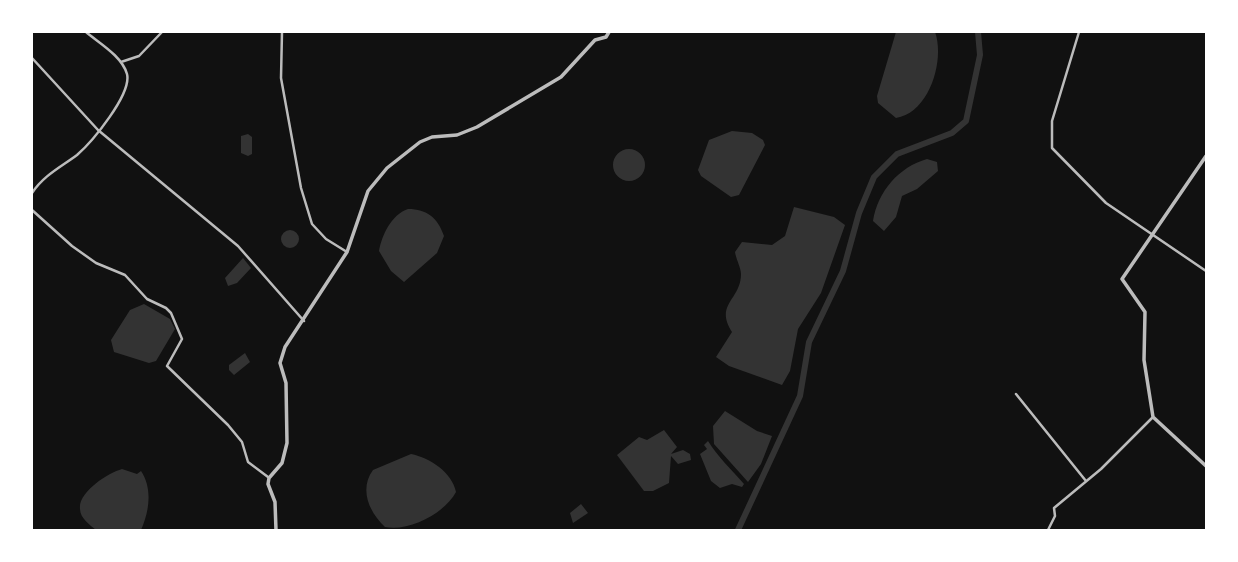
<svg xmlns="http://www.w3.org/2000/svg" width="1238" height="562" viewBox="0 0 1238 562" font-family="'Fira Sans Condensed',sans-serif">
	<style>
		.water { fill: #333 }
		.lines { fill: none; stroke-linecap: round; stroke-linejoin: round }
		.canal { stroke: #333; stroke-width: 6 }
		.minor { stroke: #bcbcbc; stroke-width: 2.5 }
		.tertiary { stroke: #bcbcbc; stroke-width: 3.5 }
	</style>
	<rect width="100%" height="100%" fill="#111"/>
	<path class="water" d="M896,32h39c10,27 -5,81 -39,86l-18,-15 -1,-7z
		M732,131l20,2 11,7 2,5 -26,50 -8,2 -30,-21 -3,-6 11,-30z
		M248,134l4,3v17l-4,2 -7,-3v-17z
		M613 165a16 16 0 1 1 32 0a16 16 0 1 1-32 0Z
		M927,159l10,3 1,9 -21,18 -15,7 -6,21 -12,14 -11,-10c5,-30 26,-54 54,-62z
		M794,207l40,10 11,8 -24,68 -23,36 -8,42 -8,14 -53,-19 -13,-9 16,-25c-18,-28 9,-32 9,-58 0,-6 -5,-15 -6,-22l7,-10 30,3 13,-9z
		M408,209c19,0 30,9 36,27l-7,17 -33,29 -13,-11 -12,-20c3,-16 12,-36 29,-42z
		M281 239a9 9 0 1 1 18 0a9 9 0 1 1-18 0Z
		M243,258l8,10 -14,15 -9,3 -3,-8z
		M144,304l26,15 5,10 -19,32 -7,2 -35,-11 -3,-12 19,-30z
		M245,353l5,9 -16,13 -5,-5v-5z
		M725,411l32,20 15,5 -11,28 -13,18 -34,-38 -1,-18z
		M664,430l13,17 -6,7 12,-4 7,4 1,6 -13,4 -7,-8 -2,27 -16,8h-9l-27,-36 22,-18 8,3z
		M708,441c9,15 24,29 36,43l-2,3 -10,-3 -12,4 -9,-7 -11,-27 7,-5 -3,-4z
		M411,454c19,4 41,18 45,38 -11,21 -47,40 -71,35 -16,-15 -26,-38 -12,-57z
		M122,469l15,5 4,-3c12,18 8,41 0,59h-45c-6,-5 -16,-12 -16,-21 -2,-17 28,-36 42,-40z
		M581,504l7,9 -15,10 -3,-10z"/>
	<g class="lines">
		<path class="canal" d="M738,530l62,-134 9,-54 34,-71 16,-58 15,-36 23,-23 55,-21 14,-12 14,-66 -2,-23"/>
		<path class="minor" d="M282,32l-1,46 20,110 11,36 14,15 21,13
			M1079,32l-27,89v27l54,55 100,68
			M32,58l66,72 140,116 66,75
			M121,62l18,-6 23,-24
			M32,193c12,-18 29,-26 45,-38 15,-13 55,-61 50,-81 -5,-18 -28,-31 -41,-42
			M32,210l40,36 24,17 29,12 22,24 19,9 5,5 11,26 -15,27 61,59 14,17 6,20 20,15
			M1016,394l70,87
			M1048,530l7,-14 -1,-8 47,-39 51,-51"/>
		<path class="tertiary" d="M1206,156l-84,123 23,33 -1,48 9,57 53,49
			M276,530l-1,-28 -7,-18 1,-6 13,-15 5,-20 -1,-60 -6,-20 5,-16 62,-95 21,-61 19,-23 33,-26 12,-5 25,-2 20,-8 84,-50 34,-37 11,-3 3,-5"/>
	</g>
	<rect width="1238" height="562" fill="none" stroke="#ffffff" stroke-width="66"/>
</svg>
